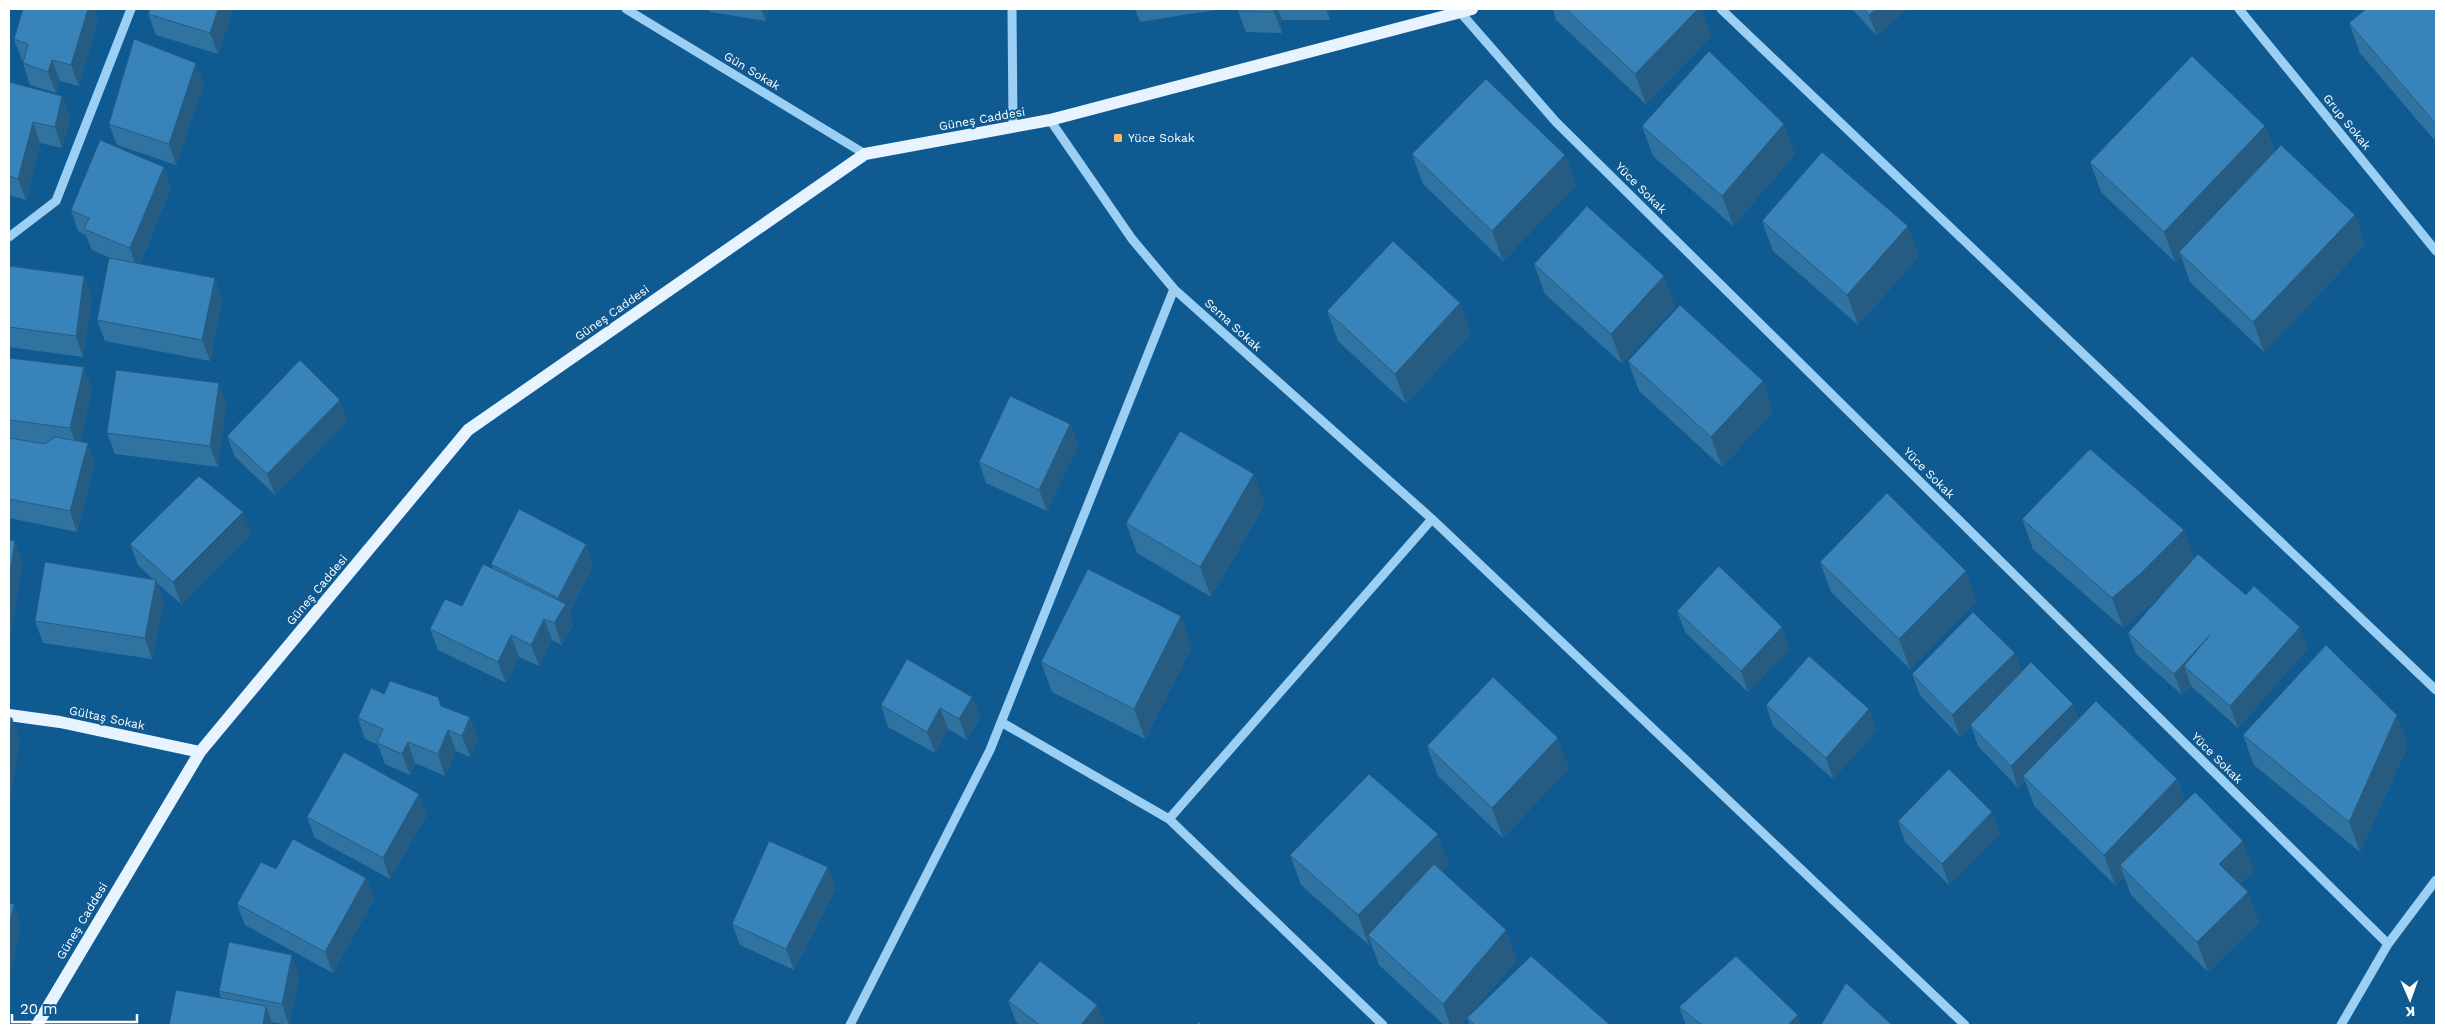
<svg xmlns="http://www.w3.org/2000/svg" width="2445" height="1034" viewBox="0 0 2445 1034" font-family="'Work Sans',sans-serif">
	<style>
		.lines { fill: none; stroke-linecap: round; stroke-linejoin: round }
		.minor { stroke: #9bcff3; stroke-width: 9 }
		.major { stroke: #e7f4ff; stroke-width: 12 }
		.wall { fill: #3072a0 }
		.shaded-wall { fill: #275c82 }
		.building { fill: #3884ba; stroke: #275c82 }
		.poi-dot { fill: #ffbb5d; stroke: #105a92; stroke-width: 2 }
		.labels { text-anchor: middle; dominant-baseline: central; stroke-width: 4; stroke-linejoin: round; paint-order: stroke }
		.street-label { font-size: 12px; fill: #fff; stroke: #105a92 }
		.poi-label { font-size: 12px; fill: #fff; stroke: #105a92; text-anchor: start }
	</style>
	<rect width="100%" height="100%" fill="#105a92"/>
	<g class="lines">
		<path class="minor" d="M626,9l239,145
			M1012,9l1,118
			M1721,9l715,681
			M2239,9l197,242
			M1460,12l96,110 832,822
			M1050,120l82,119 42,50 258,230 533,506
			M9,237l47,-36 75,-192
			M1001,722l168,97
			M850,1025l140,-275 184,-461
			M1383,1025l-214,-206 263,-300
			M2341,1025l47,-81 48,-64"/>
		<path class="major" d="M9,715l51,7 140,30
			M37,1025l163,-273 268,-322 397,-276 185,-34 422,-111"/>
	</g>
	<path class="wall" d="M23,9h71l4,11 -19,66 -19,-5 -4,12 -26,-8 -7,-22 1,-2 -2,-1 -8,-21z
		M233,9l-15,45 -62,-19 -8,-21z
		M708,9h60l-2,12 -56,-9z
		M1135,9h80v1l-75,12z
		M1238,9h92v11h-48v13l-36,-1 -8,-21z
		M1553,9h148l10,27 -65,68 -90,-84z
		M1852,9h55l-30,27z
		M2436,9v133l-76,-89 -11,-30z
		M9,82l53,14 8,21 -8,31 -22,-5 -14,57 -17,-5z
		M204,84l-28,81 -59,-20 -8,-21z
		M1642,126l153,28 -62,72 -80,-70z
		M2265,126l10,26 80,63 10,30 -101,107 -74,-70 -9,-26 -6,6 -74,-70 -11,-30z
		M1412,154l153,1 11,30 -73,76 -80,-77z
		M171,188l-31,75 82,36 -12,62 -105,-20 -8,-21 13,-62 -18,-8 -6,-15 -8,-4 -7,-21z
		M1762,221l157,35 -61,69 -85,-74z
		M1534,264l141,42 -53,58 -77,-70z
		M9,266l75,10 8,21 -9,60 -74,-10z
		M1327,311l144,22 -65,71 -68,-63z
		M9,358l83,30 -12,54 15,22 -18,68 -68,-14z
		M1628,361l145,50 -51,56 -83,-76z
		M226,404l-8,63 -103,-13 -8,-21z
		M347,421l-72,74 -40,-38 -8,-21z
		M1070,424l8,21 -31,66 -61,-28 -7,-21z
		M1265,504l-54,93 -74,-44 -11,-30z
		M2022,519l162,11 10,28 52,37 62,53 -70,80 -47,-42 -9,9 -46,-41 -8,-21 48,-54 -25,25 -28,24 -90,-79z
		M251,534l-70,70 -24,-21 7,18 -12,58 -109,-16 -8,-22 118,-42 -15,-14 -8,-21z
		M1820,562l157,39 -67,68 -79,-77z
		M491,564l102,1 -24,48 4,12 -11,20 -10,-5 -13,26 -20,-9 -13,26 -68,-33 -8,-21 32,-23 31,-37z
		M1677,611l113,37 -42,44 -63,-60z
		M1192,646l-47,93 -93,-47 -11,-30z
		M2022,672l57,47 98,60 8,22 69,70 -14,13 19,38 -51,50 -77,-77 -7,-19 -9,9 -81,-79 -9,-25 -7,7 -40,-42 -7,-20 -11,11 -40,-42 -8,-21z
		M384,694l57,12 37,32 -8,19 -14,-6 -11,25 -30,-13 -5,12 -25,-11 -7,-19 -13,-6 -7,-21z
		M972,697l8,21 -13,22 -19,-11 -13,24 -47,-26 -7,-22z
		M1766,705l111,25 -44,49 -60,-53z
		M2243,735l165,10 -48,107 -106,-87z
		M1427,746l142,22 -66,70 -65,-62z
		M1992,812l8,21 -51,52 -44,-43 -7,-21z
		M427,815l-37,64 -75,-41 -8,-21z
		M1290,855l159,9 -8,7 76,89 -47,54 140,11h-140l-3,-7 -6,7h-17l-65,-60 -8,-22 -2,2 -68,-60z
		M276,869l90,9 8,21 -41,74 -88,-48 -8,-21z
		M836,888l-42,82 -54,-25 -8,-21z
		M299,976l-10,49 -17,-3 1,3 -52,-27 -2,-7z
		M1008,1001l89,4 8,20h-85l-4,-3z
		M1679,1007l122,18h-115z"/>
	<path class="shaded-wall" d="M88,9h6l4,11 -19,66 -8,-21z
		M218,9h15l-15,45 -8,-21z
		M761,9h7l-2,12z
		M1274,9h4l4,11v13l-8,-21z
		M1326,9h4v11z
		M1698,9h3l10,27 -65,68 -11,-30z
		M1876,9h31l-30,27 -8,-21z
		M52,60l8,21 -4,12 -8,-21z
		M196,63l8,21 -28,81 -7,-21z
		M62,96l8,21 -8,31 -7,-21z
		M33,122l7,21 -14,57 -8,-21z
		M1784,124l11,30 -62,72 -11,-30z
		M2265,126l11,30 -97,96 2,4 -6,6 -11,-30z
		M1565,155l11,30 -73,76 -11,-30z
		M164,167l7,21 -34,81 -7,-21z
		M2355,215l10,30 -101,107 -11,-30z
		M1908,226l11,30 -61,69 -11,-30z
		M84,276l8,21 -9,60 -7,-21z
		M1664,276l11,30 -53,58 -11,-30z
		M215,278l7,21 -12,62 -8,-21z
		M1460,303l11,30 -65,71 -11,-30z
		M84,367l8,21 -14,62 -8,-22z
		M1763,381l10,30 -51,56 -11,-30z
		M219,383l7,21 -8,63 -8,-21z
		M340,400l7,21 -72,74 -8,-21z
		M1070,424l8,21 -31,66 -8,-21z
		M88,443l7,21 -18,68 -7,-21z
		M1254,474l11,30 -54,93 -11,-30z
		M243,512l8,22 -70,70 -8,-22z
		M2184,530l11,30 -44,44 -28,24 -11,-30z
		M15,541l8,21 -13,78 -1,-2v-59z
		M586,544l7,21 -24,48 4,12 -11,20 -8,-22 8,-13 -4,-12z
		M1966,571l11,30 -67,68 -11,-30z
		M156,580l8,21 -12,58 -7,-21z
		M1181,616l11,30 -47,93 -11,-30z
		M544,619l8,21 -13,26 -8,-21z
		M1782,627l8,21 -42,44 -7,-21z
		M2300,627l8,21 -70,80 -8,-22z
		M511,635l8,22 -13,26 -8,-21z
		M2210,635l-26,31 7,20 -9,9 -8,-21z
		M2015,653l8,21 -63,63 -8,-22z
		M972,697l8,21 -13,22 -8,-21z
		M2073,704l8,21 -58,51 2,5 -7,7 -7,-22z
		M940,708l8,21 -13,24 -8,-21z
		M1869,709l8,21 -44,49 -7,-21z
		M2397,715l11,30 -48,107 -11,-30z
		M470,717l8,21 -8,19 -8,-21z
		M12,718l8,22 -11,71v-72z
		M448,730l8,21 -11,25 -7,-22z
		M1558,738l11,30 -66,70 -11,-30z
		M408,742l7,21 -5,12 -8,-21z
		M2177,779l11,30 -68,56 4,11 -9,9 -11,-30z
		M419,794l8,21 -37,64 -7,-21z
		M1992,812l8,21 -51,52 -7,-21z
		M1438,834l11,30 -75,76 -6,-5 3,8 -2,2 -11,-30z
		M2243,841l11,30 -24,23 -11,-30z
		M828,867l8,21 -42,82 -8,-21z
		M366,878l8,21 -41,74 -8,-21z
		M2248,892l11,30 -51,50 -11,-30z
		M14,904l7,22 -12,56v-56z
		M1506,930l11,30 -56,65h-11l-7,-21z
		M292,955l7,21 -10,49 -7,-21z
		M1097,1005l8,20h-24z
		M266,1006l7,19h-10z
		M1798,1015l3,10h-13z"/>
	<path class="building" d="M23,9h65l-17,56 -19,-5 -4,12 -25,-9 5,-19 -14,-5z
		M150,9h68l-8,24 -62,-19z
		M1238,9h36v3l-36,-1z
		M1566,9h132l-63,65z
		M1864,9h12l-7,6z
		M2366,9h70v115l-87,-101z
		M134,39l62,24 -27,81 -60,-20z
		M1709,51l75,73 -62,72 -80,-70z
		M2192,56l73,70 -101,106 -74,-70z
		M1486,79l79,76 -73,76 -80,-77z
		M9,82l53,14 -7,31 -22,-5 -15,57 -9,-3z
		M100,140l64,27 -34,81 -46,-19 5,-11 -18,-8z
		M2281,145l74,70 -102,107 -74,-70z
		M1822,152l86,74 -61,69 -85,-74z
		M1587,206l77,70 -53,58 -77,-70z
		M1393,241l67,62 -65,71 -68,-63z
		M109,258l106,20 -13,62 -105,-20z
		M9,266l75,10 -8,60 -67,-9z
		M1680,305l83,76 -52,56 -83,-76z
		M9,358l75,9 -14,61 -61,-8z
		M300,360l40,40 -73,74 -40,-38z
		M116,370l103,13 -9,63 -103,-13z
		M1010,396l60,28 -31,66 -60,-28z
		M1180,431l74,43 -54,93 -74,-44z
		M55,437l33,6 -18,68 -61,-12v-61l36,6z
		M2090,449l94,81 -44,44 -28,24 -90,-79z
		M199,476l44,36 -70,70 -43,-38z
		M1887,493l79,78 -67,68 -79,-77z
		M519,509l67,35 -28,54 -67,-34z
		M9,540l6,1 -6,38z
		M2198,554l48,41 8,-9 46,41 -70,79 -46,-40 26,-31 -36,39 -46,-41z
		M45,562l111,18 -11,58 -110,-17z
		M483,564l83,40 -12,19 -10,-4 -13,26 -20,-10 -13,27 -68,-33 15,-30 17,7z
		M1719,566l63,61 -41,44 -64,-60z
		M1088,569l93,47 -47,93 -93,-47z
		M1973,612l42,41 -63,62 -40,-41z
		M2326,645l71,70 -48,107 -106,-87z
		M1809,656l60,53 -43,49 -60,-53z
		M907,659l65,38 -13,22 -19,-11 -13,24 -46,-27z
		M2031,662l42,42 -62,62 -41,-41z
		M1493,677l65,61 -66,70 -65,-62z
		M390,681l48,16 3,9 29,11 -8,19 -14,-6 -10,24 -30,-12 -6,12 -25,-11 6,-14 -25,-11 13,-30 13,6z
		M2096,701l81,78 -73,76 -81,-79z
		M9,718h3l-3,21z
		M344,752l75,42 -36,64 -76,-41z
		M1949,769l43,43 -50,52 -44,-43z
		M1369,774l69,60 -80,81 -68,-60z
		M2195,792l48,49 -24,23 29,28 -51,50 -77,-77z
		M293,839l73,39 -41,74 -88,-48 24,-42 15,7z
		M769,841l59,26 -42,82 -54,-25z
		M1434,864l72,66 -63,74 -75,-69z
		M9,903l5,1 -5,22z
		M229,942l63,13 -10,49 -63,-13z
		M1531,956l79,69h-135l-8,-7z
		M1736,956l62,59 -10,10h-86l-23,-18z
		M1040,961l57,44 -16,20h-41l-32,-24z
		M1846,983l46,42h-71z
		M176,990l90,16 -3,19h-94z
		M1199,1022l3,3h-6z"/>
	<rect class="poi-dot" x="1113" y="133" width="10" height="10" rx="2.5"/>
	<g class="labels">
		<g class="street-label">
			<text transform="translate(752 71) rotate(31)">Gün Sokak</text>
			<text transform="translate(982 119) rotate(-10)">Güneş Caddesi</text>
			<text transform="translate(2347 122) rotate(51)">Grup Sokak</text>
			<text transform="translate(1641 188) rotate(45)">Yüce Sokak</text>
			<text transform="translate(612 313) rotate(-35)">Güneş Caddesi</text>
			<text transform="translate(1233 325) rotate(42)">Sema Sokak</text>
			<text transform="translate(1929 473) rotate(45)">Yüce Sokak</text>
			<text transform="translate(317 590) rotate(-50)">Güneş Caddesi</text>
			<text transform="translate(107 718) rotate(12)">Gültaş Sokak</text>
			<text transform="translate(2217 758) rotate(45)">Yüce Sokak</text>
			<text transform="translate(82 921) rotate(-59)">Güneş Caddesi</text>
		</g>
		<g class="poi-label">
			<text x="1128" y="138">Yüce Sokak</text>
		</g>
	</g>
	<rect width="2445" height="1034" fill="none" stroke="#ffffff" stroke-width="20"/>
	<g transform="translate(2410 999) rotate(178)" stroke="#105a92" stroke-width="4" paint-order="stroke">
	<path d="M0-4L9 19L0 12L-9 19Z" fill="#ffffff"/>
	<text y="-8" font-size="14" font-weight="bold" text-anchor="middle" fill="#ffffff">K</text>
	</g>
	<path d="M12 1014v8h125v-8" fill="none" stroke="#ffffff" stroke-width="2.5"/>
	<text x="20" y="1014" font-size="15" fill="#ffffff" stroke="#105a92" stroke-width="4" paint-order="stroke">20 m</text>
</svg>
